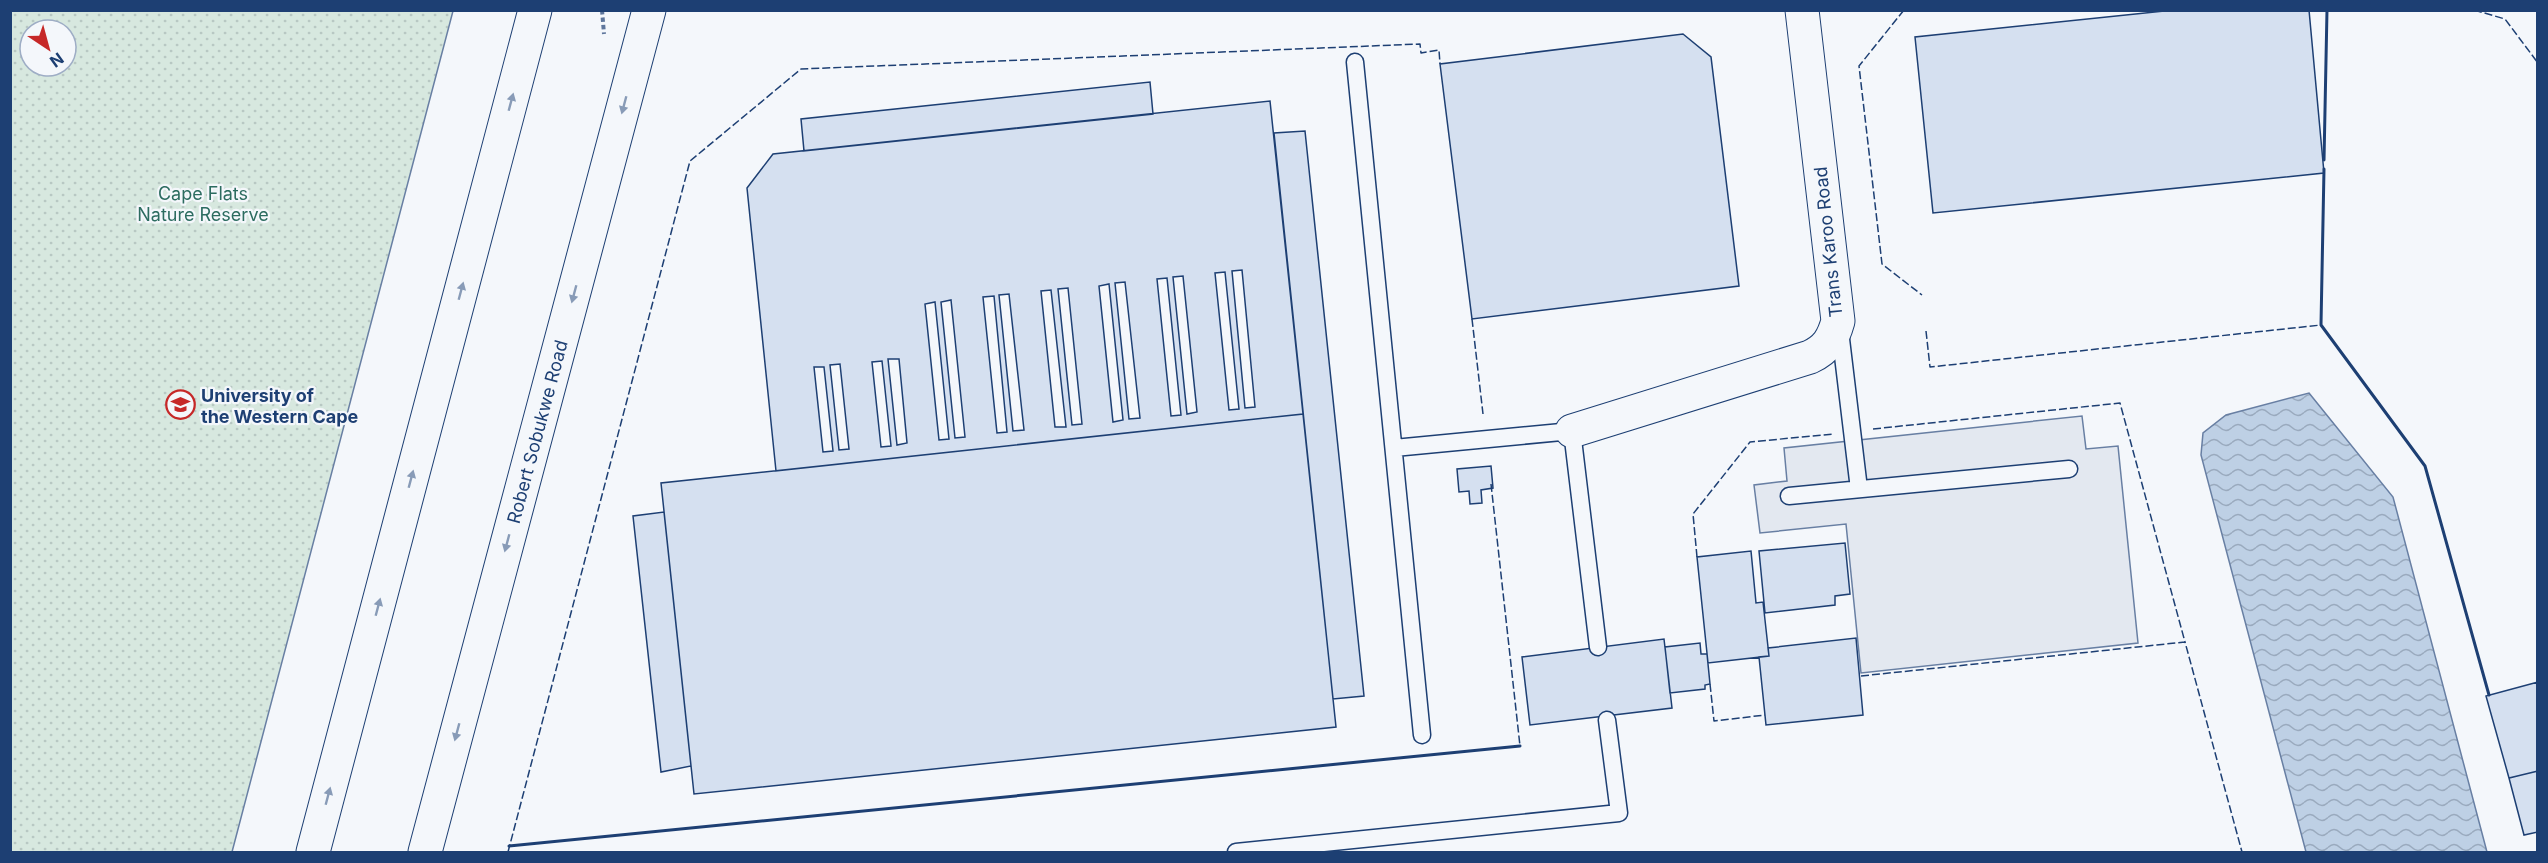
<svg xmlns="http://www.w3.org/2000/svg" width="2548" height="863" viewBox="0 0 2548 863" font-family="Inter,sans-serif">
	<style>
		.park { fill: url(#park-dots); stroke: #687fa3; stroke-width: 1.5; fill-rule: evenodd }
		.parking { fill: #e3e8f0; stroke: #687fa3; stroke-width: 1.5 }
		.water { fill: url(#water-waves); stroke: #687fa3; stroke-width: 1.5 }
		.building { fill: #d5e0f0; stroke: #1d3f73; stroke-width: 1.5; fill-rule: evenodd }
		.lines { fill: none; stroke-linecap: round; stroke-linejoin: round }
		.lane-casing { stroke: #1d3f73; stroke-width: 19 }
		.street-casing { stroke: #1d3f73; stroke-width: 35 }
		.primary-casing { stroke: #1d3f73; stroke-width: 35 }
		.path { stroke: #5e769c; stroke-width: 4; stroke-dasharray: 4.5 3; stroke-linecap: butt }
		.lane { stroke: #f4f7fb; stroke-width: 16 }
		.street { stroke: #f4f7fb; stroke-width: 33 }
		.primary { stroke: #f4f7fb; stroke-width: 33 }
		.fence { stroke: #1d3f73; stroke-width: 1.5; stroke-dasharray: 8 3; stroke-linecap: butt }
		.wall { stroke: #1d3f73; stroke-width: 3 }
		.oneway { fill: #889bb7 }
		.labels { text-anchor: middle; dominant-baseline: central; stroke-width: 4.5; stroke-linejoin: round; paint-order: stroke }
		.park-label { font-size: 18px; fill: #2c6c60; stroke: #f4f7fb }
		.street-label { font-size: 18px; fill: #1d3f73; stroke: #f4f7fb }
		.poi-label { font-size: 18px; font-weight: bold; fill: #1d3f73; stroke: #f4f7fb; text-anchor: start }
	</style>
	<defs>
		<pattern id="park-dots" width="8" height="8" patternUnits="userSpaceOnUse" patternTransform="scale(1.5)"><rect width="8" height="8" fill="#d7e8df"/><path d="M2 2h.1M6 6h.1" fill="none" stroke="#b8c8c3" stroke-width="1.8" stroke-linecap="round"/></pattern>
		<pattern id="water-waves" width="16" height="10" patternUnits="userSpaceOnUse" patternTransform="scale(1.5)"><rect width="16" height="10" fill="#bed0e5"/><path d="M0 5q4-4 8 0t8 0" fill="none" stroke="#9aaabe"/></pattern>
	</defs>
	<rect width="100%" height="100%" fill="#f4f7fb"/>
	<path class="park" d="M10,11h443l-221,841h-221zM30,30h36v36h-36z"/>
	<path class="parking" d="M2082,416l4,33 32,-3 20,197 -277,30 -15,-149 -86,9 -6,-48 33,-4 -3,-33z"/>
	<path class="water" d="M2309,393l84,104 94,355h-181l-105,-397 2,-22 23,-18z"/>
	<path class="building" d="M2174,10h135l15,163 -391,40 -18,-176z
		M1683,34l28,23 28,229 -267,33 -32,-255z
		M1150,82l3,32 -349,37 -3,-32z
		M1270,101l33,313 -527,57 -29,-283 26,-34zM1242,270l13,137 -10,1 -13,-137zM1225,272l14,137 -10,1 -14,-137zM1183,276l14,136 -10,2 -14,-137zM1167,278l14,137 -10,1 -14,-137zM1125,282l15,136 -11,1 -14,-136zM1109,284l14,136 -10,2 -14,-136zM1068,288l14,136 -10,1 -14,-136zM1051,290l15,137h-11l-14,-136zM1009,294l15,136 -11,1 -14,-136zM994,296l13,136 -10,1 -14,-136zM951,300l14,137 -10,1 -14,-136zM935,302l14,137 -10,1 -14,-136zM888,359h11l8,84 -10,2zM882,361l9,85 -10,1 -9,-85zM840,364l9,85 -10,1 -9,-85zM814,367h10l9,84 -10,1z
		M1305,131l59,565 -31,3 -59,-566z
		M1303,414l33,313 -642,67 -33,-311z
		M1491,466l2,22 -12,2 1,13 -12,1 -1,-13 -10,1 -2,-23z
		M664,512l27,254 -30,6 -28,-256z
		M1845,543l5,51 -15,2v9l-70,8 -6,-62z
		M1751,551l5,52 7,-1 6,54 -61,7 -11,-106z
		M1856,638l7,77 -97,10 -7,-68 10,-1 -1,-8z
		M1664,639l8,69 -142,17 -8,-68z
		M1700,643l1,11h6l3,30 -5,1v4l-35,4 -5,-46z
		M2538,682v89l-29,7 -23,-82z
		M2538,771v61l-14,3 -15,-57z"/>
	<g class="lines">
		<defs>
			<path id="lane" d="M1355,62l67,673
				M1840,331l19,158
				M1394,448l178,-17 26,216
				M1789,496l280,-27
				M1236,852l383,-39 -12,-93"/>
			<path id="street" d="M1572,431l238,-74c17,-8 23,-18 28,-36l-36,-311"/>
			<g id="primary">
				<path d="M313,852l222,-842"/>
				<path id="s1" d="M425,852l224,-842"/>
			</g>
		</defs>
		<use href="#lane" class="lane-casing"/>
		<use href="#street" class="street-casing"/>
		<use href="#primary" class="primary-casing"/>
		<path class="path" d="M602,10l2,24"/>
		<use href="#lane" class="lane"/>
		<use href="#street" class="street"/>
		<use href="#primary" class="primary"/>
		<path class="fence" d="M1904,10l-45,56 23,198 40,31
			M2474,10l31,9 33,44
			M1472,319l11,95
			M1926,331l4,36 391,-42
			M1873,429l247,-26 65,239
			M1491,484l29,262
			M1697,557l-4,-43 57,-72 83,-8
			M1861,676l324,-34 57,210
			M1710,684l4,37 51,-6
			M508,852l182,-691 111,-92 619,-25 1,9 18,-3 1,14"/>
		<path class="wall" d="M2324,160l3,-150
			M2324,169l-3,156 104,141 64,229
			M509,846l1011,-100"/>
	</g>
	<defs><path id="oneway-solid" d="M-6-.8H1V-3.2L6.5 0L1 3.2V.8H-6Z" transform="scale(1.5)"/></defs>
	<g class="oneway">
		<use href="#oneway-solid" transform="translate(511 102) rotate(-75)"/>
		<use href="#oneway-solid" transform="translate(624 105) rotate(105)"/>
		<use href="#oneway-solid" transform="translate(461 291) rotate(-75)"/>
		<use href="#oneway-solid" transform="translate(574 294) rotate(105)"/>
		<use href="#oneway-solid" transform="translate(411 479) rotate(-75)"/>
		<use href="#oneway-solid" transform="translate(507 543) rotate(105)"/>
		<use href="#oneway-solid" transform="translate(378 607) rotate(-75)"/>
		<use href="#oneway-solid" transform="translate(457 732) rotate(105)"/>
		<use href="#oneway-solid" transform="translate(328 796) rotate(-75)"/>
	</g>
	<defs>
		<symbol id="university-ring" viewBox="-11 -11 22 22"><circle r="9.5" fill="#f4f7fb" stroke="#c62828" stroke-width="1.5"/><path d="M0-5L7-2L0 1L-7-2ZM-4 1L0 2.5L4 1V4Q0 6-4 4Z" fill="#c62828"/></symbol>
	</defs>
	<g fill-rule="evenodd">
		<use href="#university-ring" x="164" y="388" width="33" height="33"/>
	</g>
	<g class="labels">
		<g class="park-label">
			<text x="203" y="193">Cape Flats<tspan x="203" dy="21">Nature Reserve</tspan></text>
		</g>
		<g class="street-label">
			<text transform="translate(1828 242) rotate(-96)">Trans Karoo Road</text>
			<text stroke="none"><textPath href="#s1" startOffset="435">Robert Sobukwe Road</textPath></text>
		</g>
		<g class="poi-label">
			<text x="201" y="395">University of<tspan x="201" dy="21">the Western Cape</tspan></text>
		</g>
	</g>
	<rect width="2548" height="863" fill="none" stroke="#1d3f73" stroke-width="24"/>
	<g transform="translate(48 48) rotate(144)"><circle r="28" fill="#f4f7fb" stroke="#9eadc5" stroke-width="1.5"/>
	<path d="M0-4.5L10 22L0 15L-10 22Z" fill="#c62828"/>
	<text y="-9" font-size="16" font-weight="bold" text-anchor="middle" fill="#1d3f73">N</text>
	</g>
</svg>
